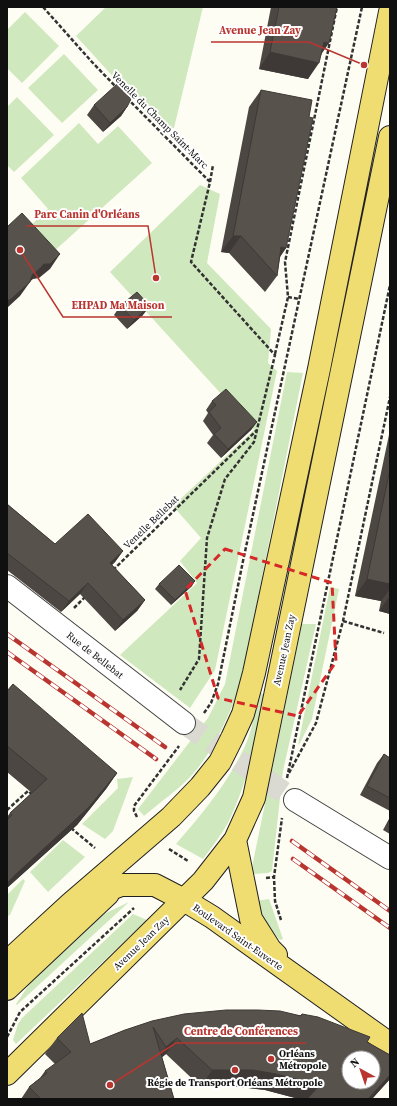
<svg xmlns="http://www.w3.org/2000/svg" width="397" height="1106" viewBox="0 0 397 1106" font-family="'Source Serif 4',serif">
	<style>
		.green { fill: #d0e8be }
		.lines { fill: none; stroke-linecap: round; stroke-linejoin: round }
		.minor-tunnel { stroke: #dad9d2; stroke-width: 22; stroke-dasharray: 22 11; stroke-linecap: butt }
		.minor-casing { stroke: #434343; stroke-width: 24 }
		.primary-casing { stroke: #212121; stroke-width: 24 }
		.path { stroke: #323232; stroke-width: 2.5; stroke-dasharray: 4 2; stroke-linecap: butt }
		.minor { stroke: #fff; stroke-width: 22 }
		.primary { stroke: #f0dd72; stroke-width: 22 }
		.rail-casing { stroke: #b9352f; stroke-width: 4.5 }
		.rail { stroke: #fff; stroke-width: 3; stroke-dasharray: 9; stroke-linecap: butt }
		.wall { fill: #4c4742 }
		.shaded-wall { fill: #3e3936 }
		.building { fill: #58524d; stroke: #3e3936; fill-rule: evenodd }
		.marked { fill: none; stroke: #d62828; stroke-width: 3; stroke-dasharray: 8 5; stroke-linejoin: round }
		.poi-dot { fill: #b9352f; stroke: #fff; stroke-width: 1.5 }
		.labels { text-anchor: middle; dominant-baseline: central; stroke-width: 4; stroke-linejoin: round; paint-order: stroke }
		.street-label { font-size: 10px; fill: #101010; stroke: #fff }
		.poi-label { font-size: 10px; font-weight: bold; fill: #101010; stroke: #fff; text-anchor: start }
		.leader { fill: none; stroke: #b9352f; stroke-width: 1.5 }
		.callout-dot { fill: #b9352f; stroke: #fff; stroke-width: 1.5 }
		.callout-label { font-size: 11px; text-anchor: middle; font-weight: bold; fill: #b9352f; stroke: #fff; stroke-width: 4; stroke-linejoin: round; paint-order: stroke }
	</style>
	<rect width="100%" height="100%" fill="#fefdf4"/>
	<path class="green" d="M106,7h97l-29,121 -15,-1 -83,-91z
		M25,12l34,34 -37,37 -15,-15v-38z
		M64,54l34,36 -36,33 -34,-35z
		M17,97l37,38 -40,37 -7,-7v-58z
		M79,123l19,21 20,-18 34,37 -100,90 -23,-26 19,-18 -27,-31z
		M200,185l20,9 -13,69 64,66 -3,34 9,8 -62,299 -25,38 -70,-53 77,-72 -17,-22 21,-23 -28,-32 81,-76 -144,-158z
		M287,372l16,1 -63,314c-13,32 -26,64 -49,89 -14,15 -32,27 -47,40l-6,-7 70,-91 17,-34z
		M330,587l9,2 -27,130 -12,24 -2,2z
		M302,624h14l-33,147 -11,100 -4,2 -15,1 -1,-2 1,-10z
		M260,693l6,2c-9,42 -18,86 -37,126 -7,13 -17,26 -26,38l-27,-15c26,-30 52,-61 69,-98 7,-15 10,-36 15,-53z
		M133,777l-20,54 -8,8 -23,-15 36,-36 -1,-9z
		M63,840l22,17 -37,35 -18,-20z
		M23,879l2,2 -15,34 -2,1 -1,-1v-20z
		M269,899l14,40 -3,1c-11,-12 -19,-23 -24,-39z
		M129,902l-112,103 -1,-1 21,-31 67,-59z
		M133,914l14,6 -131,124 -3,-4 5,-16 4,-6z"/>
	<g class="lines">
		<path class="minor-tunnel" d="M184,723l111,77"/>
		<defs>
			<path id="minor" d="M7,586l177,137
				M295,800l95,58"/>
			<path id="primary" d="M235,840l16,79 19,30 6,6
				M85,899l36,-14h34l29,15 28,17 178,127
				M7,962l63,-58 101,-87 29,-30 20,-25 12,-24 11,-24 11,-41 65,-304 71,-357
				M7,989l101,-95
				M7,1074l196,-193 32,-41 19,-42 136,-661"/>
		</defs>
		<use href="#minor" class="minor-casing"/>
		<use href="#primary" class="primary-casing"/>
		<path class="path" d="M43,7l49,55 25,26
			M127,98l83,84 -19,80 84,93 -21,87 -29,37 -18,59 -8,121 -19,31
			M210,182l3,-17
			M288,297l12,2
			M275,354l13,-57 -3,-35 52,-255
			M113,570l144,-140
			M74,608l12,-12
			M343,621l41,12
			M204,713l7,-10 7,-19 25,-123 119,-554
			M289,773l27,-50 27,-102 47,-224
			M287,778l103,-493
			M7,810l21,-19 5,4
			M137,817l-3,-6v-5l45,-60
			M71,828l24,20
			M169,849l19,12
			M266,878l8,-1
			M281,920l-6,-19 -1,-24 8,-59
			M7,1037l13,-25 114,-104"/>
		<use href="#minor" class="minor"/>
		<use href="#primary" class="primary"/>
		<defs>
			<path id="rail" d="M7,634l158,113
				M7,652l149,107
				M292,841l98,70
				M293,859l97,69"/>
		</defs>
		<use href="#rail" class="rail-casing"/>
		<use href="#rail" class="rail"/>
	</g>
	<path class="wall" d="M271,7h66l-16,48 -13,24 -49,-10z
		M261,90l25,158 -6,9 -3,19 -12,16 -36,-39 -8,-1 28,-145z
		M94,105l33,2 -6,9 -18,16 -16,-17z
		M120,306l23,9 -16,14 -13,-14z
		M212,401l45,21 -6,8 -30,28 -14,-15 6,-8 -10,-14 5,-8 -2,-3z
		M390,430v184l-11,-3 2,-10 -26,-5z
		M7,504l48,40 68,7 -8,11 -3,3 33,35 -8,11 -22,20 -35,-37 -19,18 -54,-42z
		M159,584l33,2 -21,19 -16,-16z
		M7,691l110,82 -11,16 -29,36 -70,63v-71l3,-4 22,-20 -25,-21z
		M384,754l6,4v53l-30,-16 17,-32z
		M390,817v17l-7,-4z
		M302,1014l65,28 23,13v24l-18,20h-73l-34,-9 -24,-3h-40l-35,-33 -4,3 12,42h-153l8,-12 11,-9 5,-7 10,-7 -10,-10 12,-16 33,6 35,-14 176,-15z"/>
	<path class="shaded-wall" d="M324,42l5,1 -11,16z
		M270,52l49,11 -11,16 -49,-10z
		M127,107l-6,9 -18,16 7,-9z
		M233,236h8l-12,17 -8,-1z
		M281,247l5,1 -11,16z
		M60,254l-10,15 -11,9 -6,1 -12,10 11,-14 12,-11z
		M30,282l-10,14 -13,12v-8z
		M150,306l-7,9 -16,14 7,-9z
		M257,422l-6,8 -30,28 7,-9z
		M123,551l-8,11 -13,12 8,-11z
		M367,579l23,5v5l-9,12 -26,-5z
		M195,581l-3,5 -21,19 4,-5z
		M88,583l-8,11 -19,18 8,-11z
		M390,596v18l-11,-3z
		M145,600l-8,11 -22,20 8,-11z
		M117,773l-11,16 -29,36 -70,63v-5z
		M177,1038l-11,16 -11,9 11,-16z
		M212,1070h41l23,4 44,11 -10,14h-11l-34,-9 -24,-3h-40z
		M390,1075v4l-18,20h-4z"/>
	<path class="building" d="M279,7h58l-8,36 -5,-1 -5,21 -49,-11z
		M117,84l14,15 -4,8 -17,16 -16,-18z
		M261,90l51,10 -3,17 4,1 -27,130 -5,-1 -4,29 -36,-40h-8z
		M22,213l38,41 -10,10h-6l-12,11 -2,7 -20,18h-3v-73z
		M137,292l13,14 -16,14 -14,-14z
		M226,389l31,33 -29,27 -14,-15 7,-6 -12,-16 7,-7 -4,-4z
		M390,469v115l-23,-5z
		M7,504l48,40 33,-30 35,37 -13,12 35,37 -22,20 -35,-37 -19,18 -62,-48z
		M179,565l16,16 -20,19 -16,-16z
		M13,684l104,89 -29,35 -73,67 -8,8v-63l5,-5 -2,-2 37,-34 -40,-33v-55z
		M384,754l6,4v40l-23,-12z
		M390,819v8l-3,-2z
		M226,1010h32l22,1 21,5 1,-2 16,3 52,20 -3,5 23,13v20l-22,24h-61l13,-14 -44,-11 -23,-4h-41l-35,-32 -11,9 -13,-20 21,72h-133l-12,-12 18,-14 -2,-2 26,-19 -14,-14 25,-25 8,31 35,-14 27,-9 32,-7zM349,1058h24v24h-24z"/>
	<path class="marked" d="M225,549l107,34 4,79 -38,54 -80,-18 -33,-108z"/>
	<g class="poi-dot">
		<circle cx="271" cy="1059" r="4"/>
		<circle cx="235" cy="1070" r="4"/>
	</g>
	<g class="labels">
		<g class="street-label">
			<text transform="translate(160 120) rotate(45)">Venelle du Champ Saint-Marc</text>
			<text transform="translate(151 522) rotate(-44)">Venelle Bellebat</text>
			<text transform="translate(284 650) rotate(-78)">Avenue Jean Zay</text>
			<text transform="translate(95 655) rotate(38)">Rue de Bellebat</text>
			<text transform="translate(238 937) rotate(35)">Boulevard Saint-Euverte</text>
			<text transform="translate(141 943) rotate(-44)">Avenue Jean Zay</text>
		</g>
		<g class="poi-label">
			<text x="279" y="1053">Orléans<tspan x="279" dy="12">Métropole</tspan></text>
			<text x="235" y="1082" text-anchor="middle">Régie de Transport Orléans Métropole</text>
		</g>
	</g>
	<path class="leader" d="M364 65L309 42H211M156 278L148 226H26M20 250L63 317H172M110 1085L176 1043H306"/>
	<g class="callout-dot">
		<circle cx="364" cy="65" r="4"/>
		<circle cx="156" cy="278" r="4"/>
		<circle cx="20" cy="250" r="4"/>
		<circle cx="110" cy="1085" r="4"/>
	</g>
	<g class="callout-label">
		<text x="260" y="34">Avenue Jean Zay</text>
		<text x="87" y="218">Parc Canin d'Orléans</text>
		<text x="118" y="309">EHPAD Ma Maison</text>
		<text x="241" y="1035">Centre de Conférences</text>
	</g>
	<rect width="397" height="1106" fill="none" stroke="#101010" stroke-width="16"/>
	<g transform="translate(361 1070) rotate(320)"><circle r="19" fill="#ffffff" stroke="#9f9f9f"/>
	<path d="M0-3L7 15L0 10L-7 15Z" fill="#b9352f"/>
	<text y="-6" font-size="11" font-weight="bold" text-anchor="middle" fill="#101010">N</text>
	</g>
</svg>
